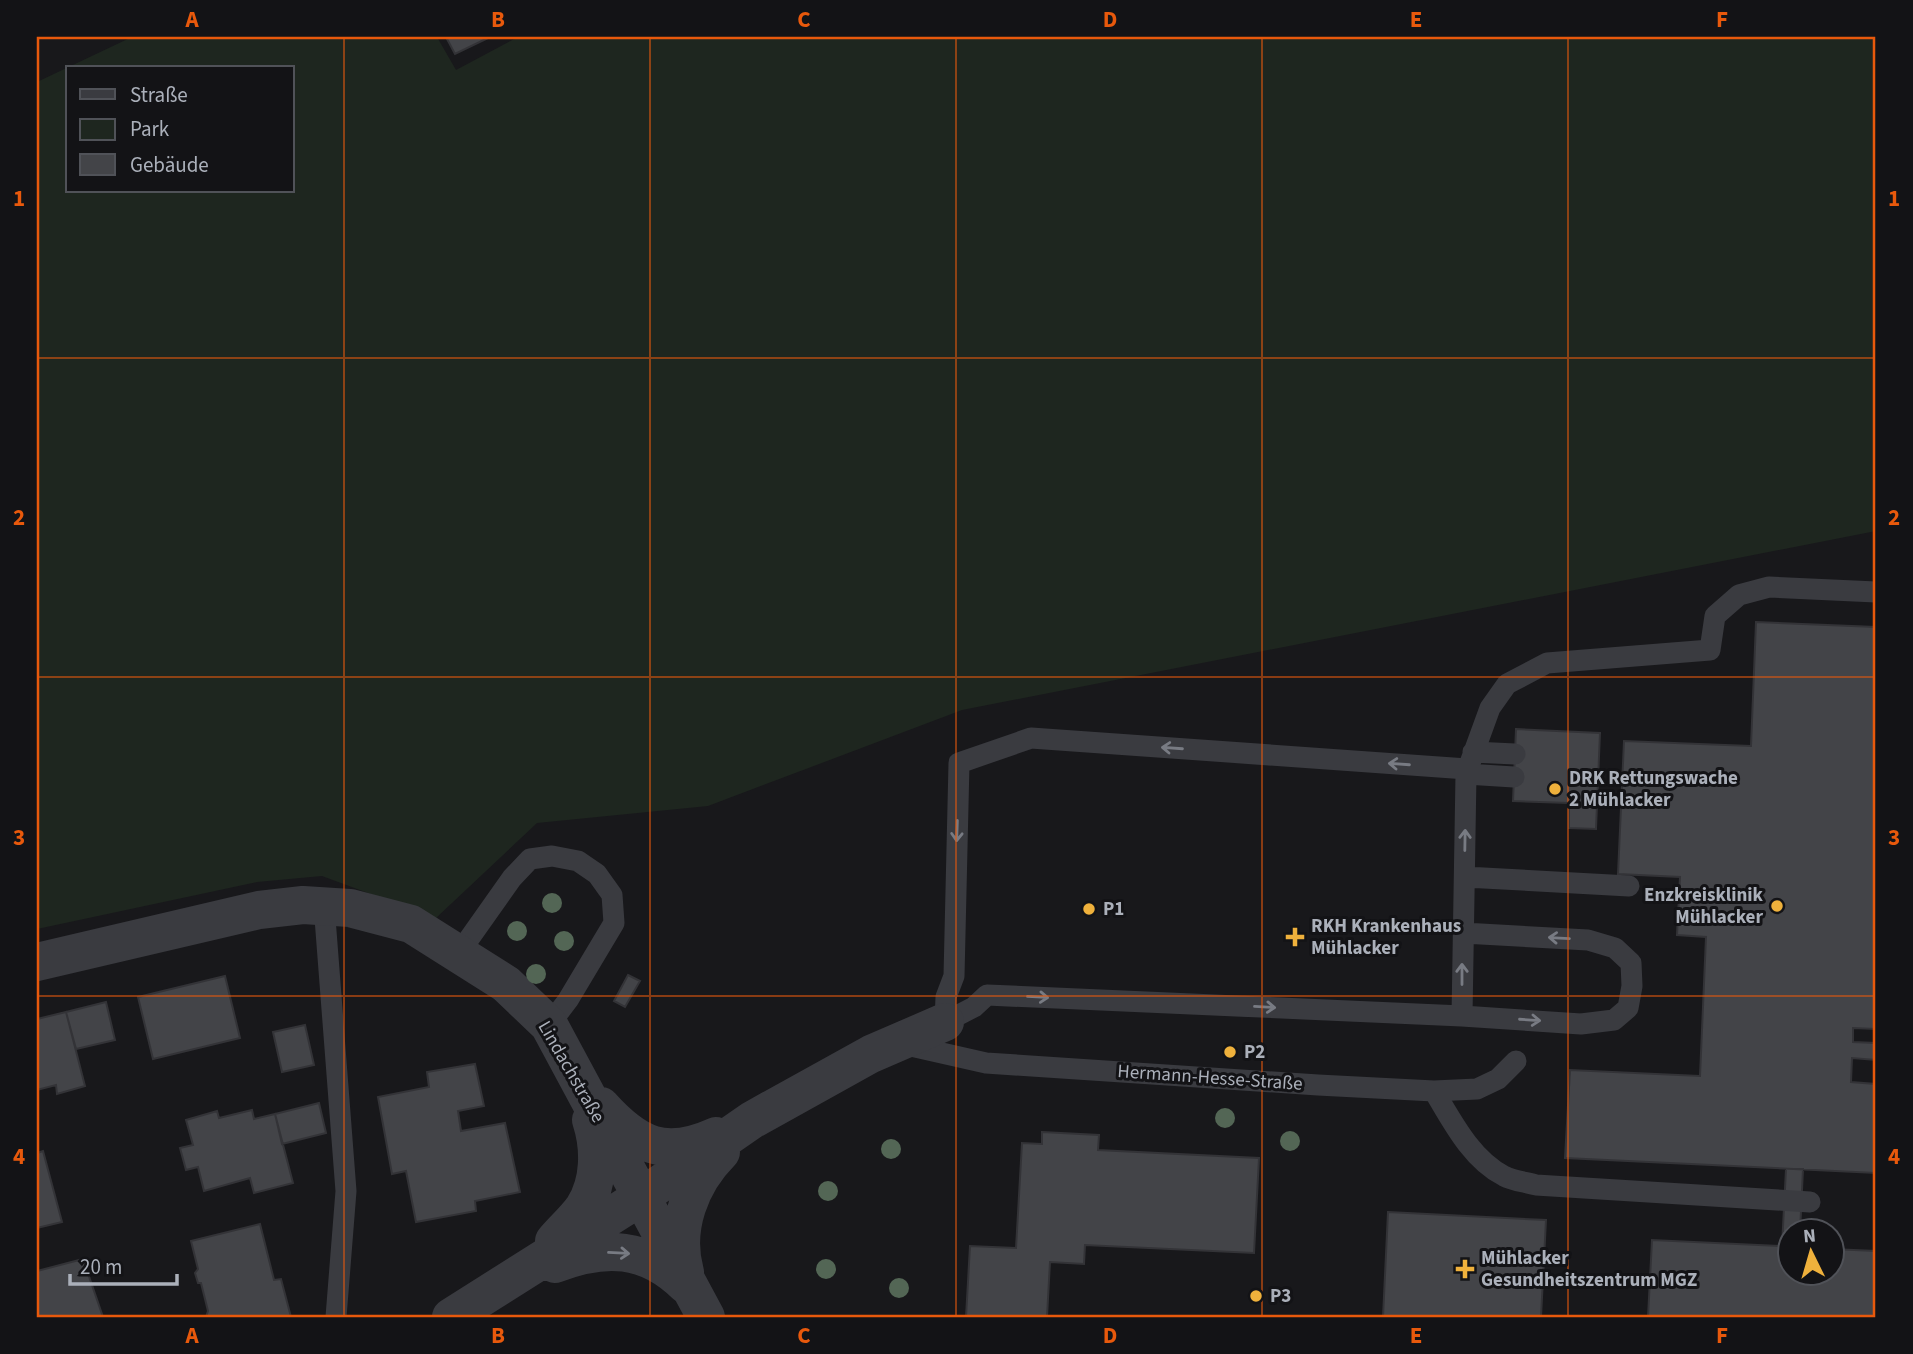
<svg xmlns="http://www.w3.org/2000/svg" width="1913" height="1354" viewBox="0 0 1913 1354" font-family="'Source Sans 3',sans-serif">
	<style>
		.green { fill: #1e261f; fill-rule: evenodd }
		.building { fill: #434448; stroke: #333337; stroke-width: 2 }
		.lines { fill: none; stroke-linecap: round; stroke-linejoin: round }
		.lane { stroke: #3a3b40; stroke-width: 21 }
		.street { stroke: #3a3b40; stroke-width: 38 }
		.tree { fill: #536655 }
		.oneway { stroke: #787b83 }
		.grid { fill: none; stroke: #e8590c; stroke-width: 2; stroke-opacity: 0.55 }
		.poi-dot { fill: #efb13c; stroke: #131316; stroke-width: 2.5 }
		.labels { text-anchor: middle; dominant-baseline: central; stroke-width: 6; stroke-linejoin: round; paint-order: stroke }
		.poi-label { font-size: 19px; font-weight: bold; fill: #abb0ba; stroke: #131316; text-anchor: start }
		.street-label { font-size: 19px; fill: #abb0ba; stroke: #131316 }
		.neatline { fill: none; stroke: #e8590c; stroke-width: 2.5 }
		.grid-label { font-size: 23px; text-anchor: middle; font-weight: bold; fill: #e8590c }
	</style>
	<rect width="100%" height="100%" fill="#18181b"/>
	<path class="green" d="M132,37h305l19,33 62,-33h1358v494l-914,179 -254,96 -171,17 -101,95 -114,-42 -65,6 -220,47v-847zM68,68h224v123h-224z"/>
	<path class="building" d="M446,37h44l-35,17z
		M1756,622l120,5v402l-23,-1v14l23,1v17l-24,-2 -1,24 25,2v89l-311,-15 5,-88 130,6 6,-139 -29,-2 3,-58 -62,-3 6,-133 127,5z
		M1516,729l84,4 -4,96 -27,-1v-25l-56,-2z
		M628,975l12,6 -15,26 -11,-6z
		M225,976l15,62 -87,21 -15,-62z
		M106,1002l9,38 -39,9 -10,-37z
		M66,1012l19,74 -28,8 -1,-9 -19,5v-71z
		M305,1025l9,40 -32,7 -9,-40z
		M475,1064l9,42 -26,5 3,20 44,-8 15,69 -45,9 1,10 -60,11 -10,-51 -14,3 -14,-77 51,-10 -2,-15z
		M319,1103l7,30 -44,11 -7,-30z
		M252,1110l2,9 21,-5 18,69 -39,10 -4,-15 -46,13 -6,-24 -12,3 -6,-22 13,-3 -7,-25 31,-9 2,7z
		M1042,1132l57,3 -1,15 161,8 -5,95 -169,-8 -1,19 -34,-2 -3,55h-81l4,-71 46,2 6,-105 20,1z
		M43,1151l19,71 -25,6v-75z
		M1786,1169h17l-3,63h-10v42h42v-25l44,2v66h-228l4,-77 130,6z
		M1388,1212l158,8 -5,97h-158z
		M260,1224l14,56 7,-1 10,38h-85l2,-6 -7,-28h-3l-3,-10 3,-4 -7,-28z
		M83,1259l20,58h-66v-46z"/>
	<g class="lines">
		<path class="lane" d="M1473,752l42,2
			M1466,774l48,3
			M1465,877l164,9
			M324,905l22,286 -10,126
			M1463,933l125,7 27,8 16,15 1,23 -4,22 -14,12 -33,4 -119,-8 -475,-21 -13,12 -29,15 1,-25 8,-21 5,-213 72,-25 436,31
			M459,953l53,-75 18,-19 22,-3 26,5 19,13 15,21 2,28 -46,77 -19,25
			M1462,1016l4,-242 24,-66 17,-24 40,-21 163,-13 5,-34 24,-21 30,-8 107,5
			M902,1044l84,19 332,22 116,6 43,-2 21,-10 18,-18
			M1434,1091c18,30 37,68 70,85 9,5 22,6 32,9l274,17"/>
		<path class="street" d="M37,962l222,-52 44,-5 47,3 61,16 95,60 43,41 157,292
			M601,1106c36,40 64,53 115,30
			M554,1241c9,-11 22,-22 30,-34 16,-26 16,-59 7,-87
			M555,1264c50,-19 91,-18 131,21
			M685,1272c-12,-43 5,-89 36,-120
			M451,1317l190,-120 111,-77 119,-66 74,-32"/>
	</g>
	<g class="tree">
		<circle cx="552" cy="903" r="10"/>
		<circle cx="517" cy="931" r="10"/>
		<circle cx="564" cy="941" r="10"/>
		<circle cx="536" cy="974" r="10"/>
		<circle cx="1225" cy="1118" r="10"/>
		<circle cx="1290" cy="1141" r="10"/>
		<circle cx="891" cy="1149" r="10"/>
		<circle cx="828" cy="1191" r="10"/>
		<circle cx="826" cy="1269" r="10"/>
		<circle cx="899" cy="1288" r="10"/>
	</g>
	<defs><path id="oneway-shaft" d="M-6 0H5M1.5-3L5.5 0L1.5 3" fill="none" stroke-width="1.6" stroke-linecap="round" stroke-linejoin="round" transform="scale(1.75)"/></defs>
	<g class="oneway">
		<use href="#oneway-shaft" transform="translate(1172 748) rotate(-176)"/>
		<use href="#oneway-shaft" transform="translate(1399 764) rotate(-176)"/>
		<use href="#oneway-shaft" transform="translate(957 831) rotate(92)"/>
		<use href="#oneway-shaft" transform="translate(1465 840) rotate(-89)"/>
		<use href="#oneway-shaft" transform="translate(1559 938) rotate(-177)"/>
		<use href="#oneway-shaft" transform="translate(1462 974) rotate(-90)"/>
		<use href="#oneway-shaft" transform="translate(1038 997) rotate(3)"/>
		<use href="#oneway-shaft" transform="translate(1265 1007) rotate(3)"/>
		<use href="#oneway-shaft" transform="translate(1530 1020) rotate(4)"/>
		<use href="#oneway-shaft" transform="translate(619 1253) rotate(3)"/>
	</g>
	<path class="grid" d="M344,37v1280M650,37v1280M956,37v1280M1262,37v1280M1568,37v1280M37,358h1839M37,677h1839M37,996h1839"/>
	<g class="poi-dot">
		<circle cx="1555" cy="789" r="7"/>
		<circle cx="1777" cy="906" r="7"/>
		<circle cx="1089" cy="909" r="7"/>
		<path d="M1291.5 926.5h7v7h7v7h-7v7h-7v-7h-7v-7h7z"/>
		<circle cx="1230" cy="1052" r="7"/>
		<path d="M1461.5 1258.5h7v7h7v7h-7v7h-7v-7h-7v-7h7z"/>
		<circle cx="1256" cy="1296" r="7"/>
	</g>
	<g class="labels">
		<g class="poi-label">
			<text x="1569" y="778">DRK Rettungswache<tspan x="1569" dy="22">2 Mühlacker</tspan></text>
			<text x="1763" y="895" text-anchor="end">Enzkreisklinik<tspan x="1763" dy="22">Mühlacker</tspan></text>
			<text x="1103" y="909">P1</text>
			<text x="1311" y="926">RKH Krankenhaus<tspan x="1311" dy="22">Mühlacker</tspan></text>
			<text x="1244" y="1052">P2</text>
			<text x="1481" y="1258">Mühlacker<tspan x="1481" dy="22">Gesundheitszentrum MGZ</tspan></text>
			<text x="1270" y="1296">P3</text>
		</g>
		<g class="street-label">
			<text transform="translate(571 1072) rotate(60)">Lindachstraße</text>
			<text transform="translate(1210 1078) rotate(4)">Hermann-Hesse-Straße</text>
		</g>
	</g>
	<rect width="1913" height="1354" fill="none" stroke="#131316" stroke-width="77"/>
	<rect x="66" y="66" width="228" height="126" fill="#131316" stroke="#505258" stroke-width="2"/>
	<rect x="80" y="89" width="35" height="10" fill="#3a3b40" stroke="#505258" stroke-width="2"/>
	<text x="130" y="102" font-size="21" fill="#abb0ba">Straße</text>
	<rect x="80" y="119" width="35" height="21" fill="#1e261f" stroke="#505258" stroke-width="2"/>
	<text x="130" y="136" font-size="21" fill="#abb0ba">Park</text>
	<rect x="80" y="154" width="35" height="21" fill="#434448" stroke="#505258" stroke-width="2"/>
	<text x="130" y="172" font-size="21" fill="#abb0ba">Gebäude</text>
	<g transform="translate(1811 1252) rotate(355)"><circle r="33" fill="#131316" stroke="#505258" stroke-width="2"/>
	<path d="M0-5L12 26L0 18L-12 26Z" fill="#efb13c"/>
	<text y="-10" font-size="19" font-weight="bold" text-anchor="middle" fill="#abb0ba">N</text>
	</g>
	<path d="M70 1274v10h107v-10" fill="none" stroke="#abb0ba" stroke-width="3.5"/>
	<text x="80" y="1274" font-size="21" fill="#abb0ba" stroke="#131316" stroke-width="5" paint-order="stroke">20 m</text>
	<rect x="38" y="38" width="1836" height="1278" class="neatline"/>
	<g class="grid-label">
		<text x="192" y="27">A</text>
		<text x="498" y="27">B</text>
		<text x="804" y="27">C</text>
		<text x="1110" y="27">D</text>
		<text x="1416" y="27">E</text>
		<text x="1722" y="27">F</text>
		<text x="19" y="206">1</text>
		<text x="1894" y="206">1</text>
		<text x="19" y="525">2</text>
		<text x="1894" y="525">2</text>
		<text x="19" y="845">3</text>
		<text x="1894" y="845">3</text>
		<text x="19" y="1164">4</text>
		<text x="1894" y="1164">4</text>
		<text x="192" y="1343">A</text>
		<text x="498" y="1343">B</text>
		<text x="804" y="1343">C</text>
		<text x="1110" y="1343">D</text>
		<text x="1416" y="1343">E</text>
		<text x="1722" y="1343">F</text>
	</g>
</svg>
